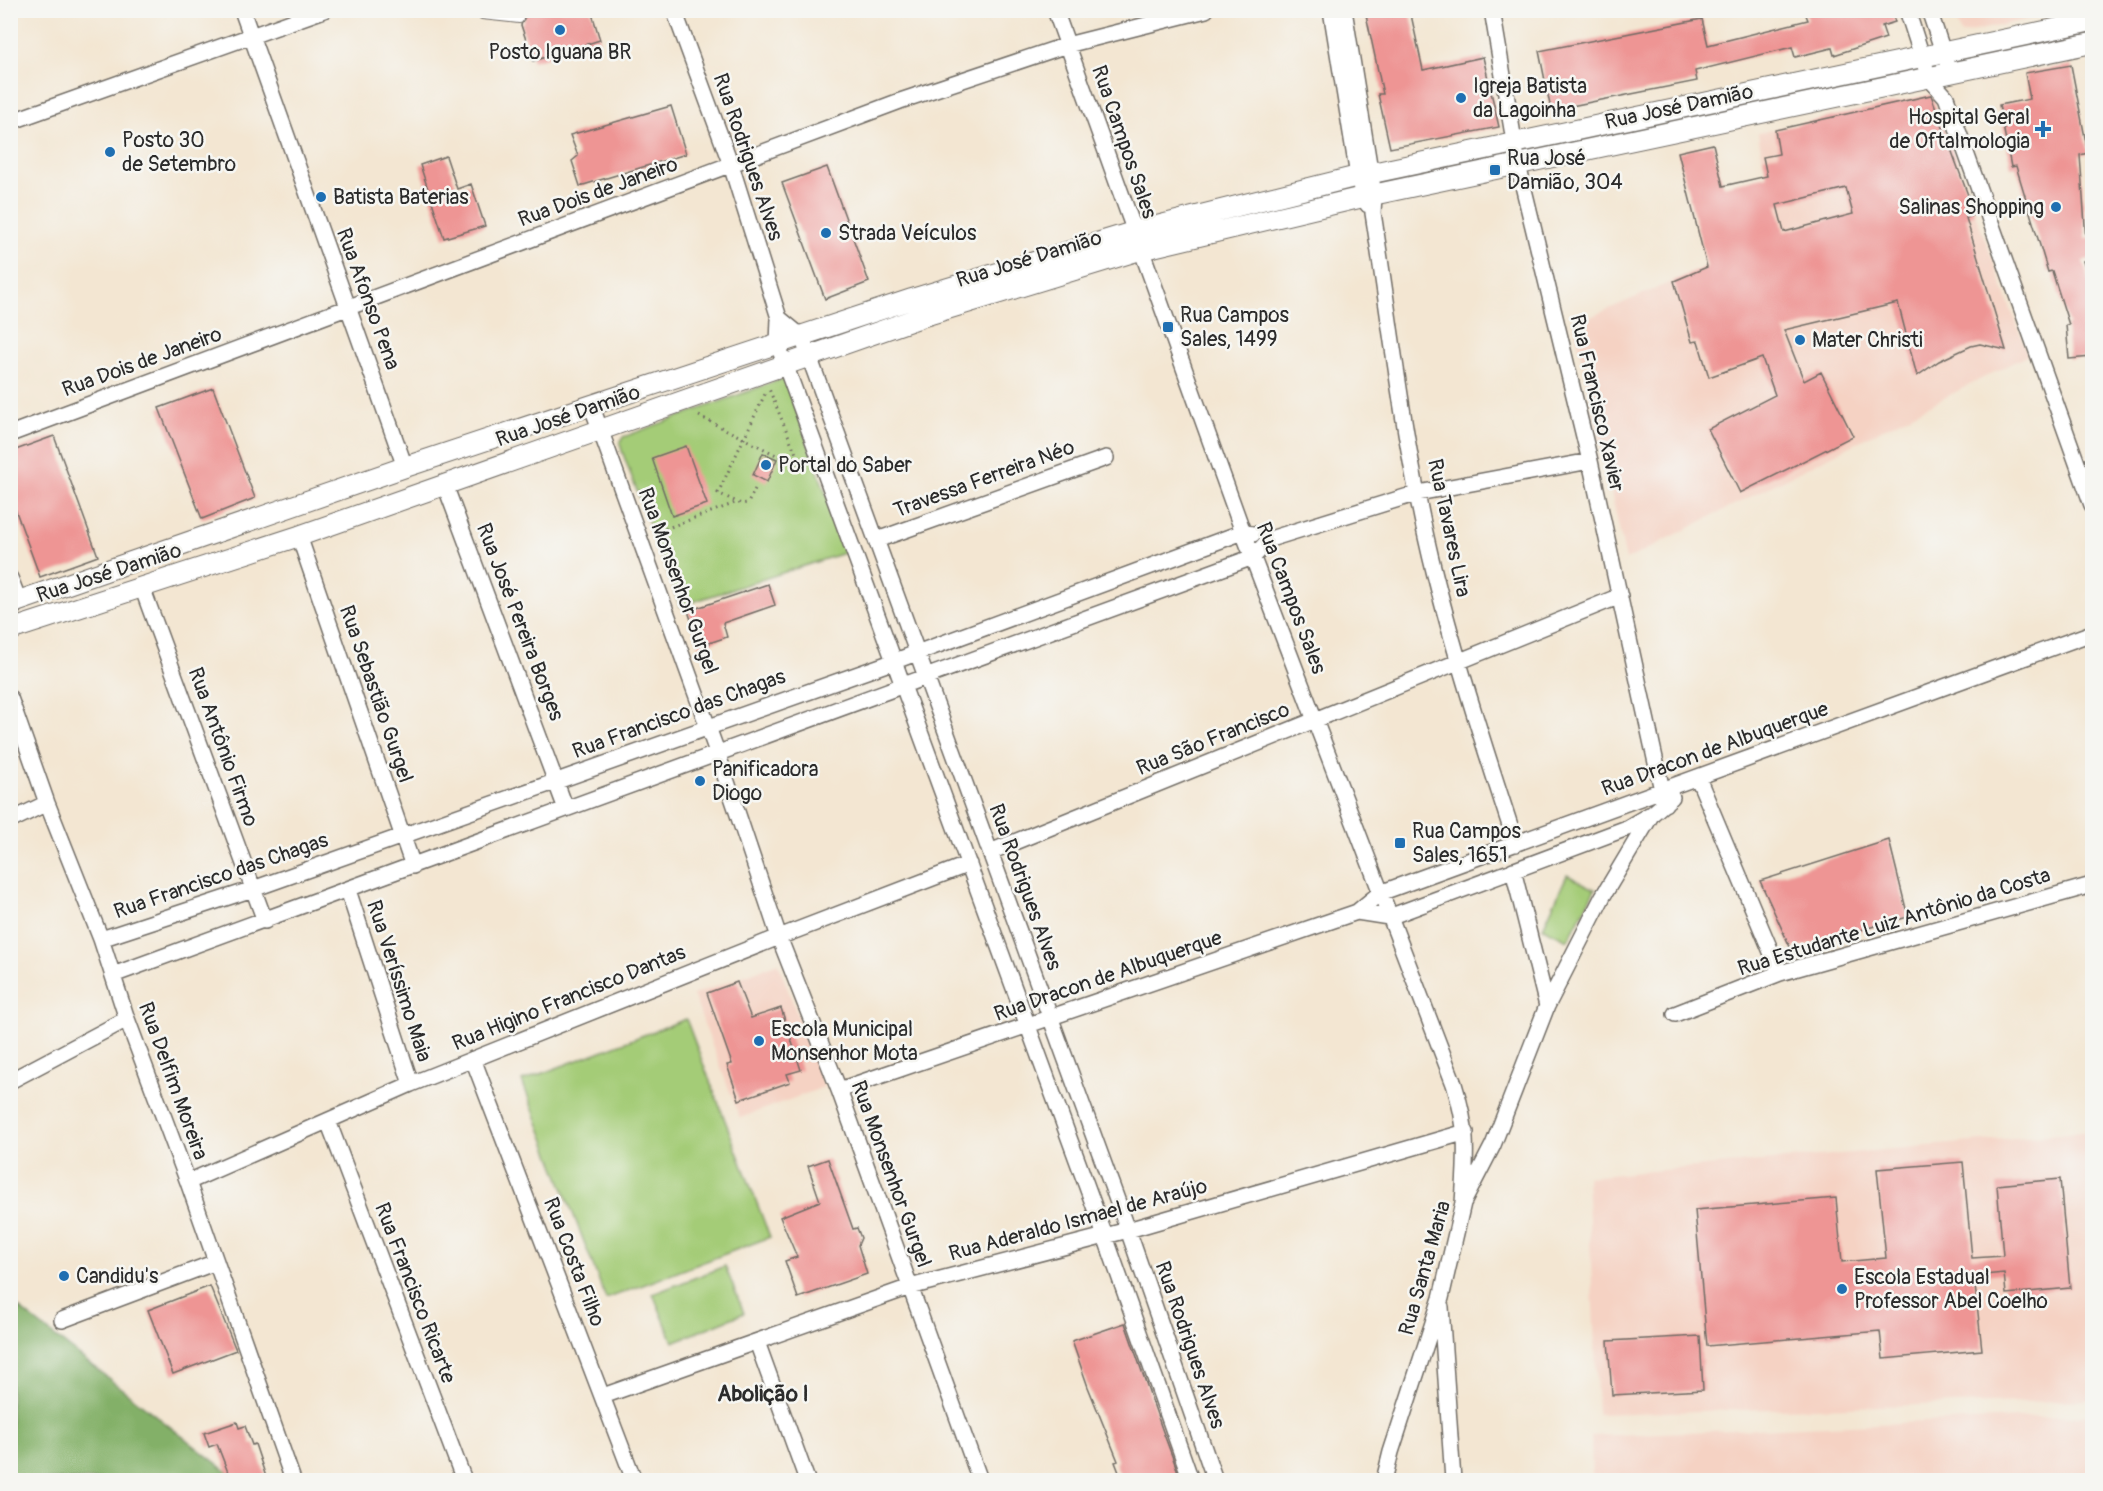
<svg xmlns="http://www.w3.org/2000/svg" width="2103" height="1491" viewBox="0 0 2103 1491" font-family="Pangolin,sans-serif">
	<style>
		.built { fill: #f5d2c3 }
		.green { fill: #a4cc77; stroke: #687c51; stroke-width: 1.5 }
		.forest { fill: #83b068; stroke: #576e4a; stroke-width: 1.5 }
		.building { fill: #ee9594; fill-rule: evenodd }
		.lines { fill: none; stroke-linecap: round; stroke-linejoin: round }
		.service-casing { stroke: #716c65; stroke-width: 10 }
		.minor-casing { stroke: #716c65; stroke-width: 18 }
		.tertiary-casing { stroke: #716c65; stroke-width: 22 }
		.path { stroke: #716c65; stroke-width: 3; stroke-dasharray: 1.5 4.5; stroke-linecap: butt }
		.service { stroke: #fff; stroke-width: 8 }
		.minor { stroke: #fff; stroke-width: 15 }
		.tertiary { stroke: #fff; stroke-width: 20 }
		.poi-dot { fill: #1f6fb2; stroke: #f6f6f2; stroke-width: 2 }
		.labels { text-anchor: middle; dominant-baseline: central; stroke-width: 5; stroke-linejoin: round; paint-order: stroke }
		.poi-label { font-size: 21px; fill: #2b2b2b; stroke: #f6f6f2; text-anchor: start }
		.street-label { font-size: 21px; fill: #2b2b2b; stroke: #f6f6f2 }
		.neighbourhood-label { font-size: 22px; font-weight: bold; fill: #2b2b2b; stroke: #f6f6f2 }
	</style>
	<rect width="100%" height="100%" fill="#f6f6f2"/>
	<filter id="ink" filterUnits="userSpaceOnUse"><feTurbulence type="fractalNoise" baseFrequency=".0167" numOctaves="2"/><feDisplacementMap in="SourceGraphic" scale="12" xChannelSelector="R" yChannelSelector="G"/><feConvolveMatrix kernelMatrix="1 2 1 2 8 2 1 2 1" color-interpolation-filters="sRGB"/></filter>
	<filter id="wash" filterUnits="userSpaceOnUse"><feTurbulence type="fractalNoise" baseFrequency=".008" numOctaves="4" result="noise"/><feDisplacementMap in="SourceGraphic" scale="24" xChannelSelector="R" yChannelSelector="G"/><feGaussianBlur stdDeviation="1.35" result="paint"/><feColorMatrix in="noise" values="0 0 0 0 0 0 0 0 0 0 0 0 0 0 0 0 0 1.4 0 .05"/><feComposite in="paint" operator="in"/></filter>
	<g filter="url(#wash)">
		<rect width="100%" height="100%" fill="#f3e6d2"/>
		<path class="built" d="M2071,10l-110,24 -9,-23v-1z
			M1931,95l97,260 -402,205 -52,-236 164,-71 -16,-67 44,-10 -8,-43z
			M778,963l46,124 -84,31 -47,-123z
			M2092,1131v269l-494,14 -11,-237z
			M2092,1415v65h-500l-1,-44z"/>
		<path class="green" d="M782,379l4,3 61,170 -167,54 -58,-155 -2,-8 3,-6z
			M1567,875l28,14 -27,51 -25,-12z
			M686,1019l84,218 -164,62 -84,-218z
			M725,1266l19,47 -71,29 -20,-48z"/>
		<path class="forest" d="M10,1301l219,172 -2,7h-216z"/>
		<g id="blocks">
			<path class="building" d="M516,10h75l9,30 -67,21 -12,-36 4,-8z
				M1365,10h45l13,60 60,-13 16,70 -109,21 -12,-54h5z
				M1804,10h87l4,12 -13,4 4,12 -52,17 -2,-7 -37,9 -3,-10 -97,24 2,10 -146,29 -12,-59 163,-32 6,26 100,-25z
				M2071,65l17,88 -8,2 6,84 6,-1v20l-9,3 9,29v67l-23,2 -3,-34h3l-17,-54 -4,1 -32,-106 -5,1 -12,-62 31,-6 -5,-26z
				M1931,95l44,119 -9,4 40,132 -26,-6 -9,2 -32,15 -22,15 -19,-73 -114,27 20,51 17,-9 32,64 -113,57 -32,-64 67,-34 -13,-37 -53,19 -11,-36 -6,1 -18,-61 33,-14 -29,-115 35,-8 10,42 44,-10 -4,-19 16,-3 -4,-24zM1846,188l7,26 -69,18 -7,-27z
				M671,106l15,48 -106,32 -8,-25 6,-5 -8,-21z
				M446,156l11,33 14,-5 14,42 -41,12 -24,-73z
				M827,167l42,115 -44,17 -43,-116z
				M213,388l42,110 -53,21 -43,-111z
				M54,436l44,120 -58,21 -30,-82v-43z
				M686,446l21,58 -35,12 -20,-58z
				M763,453l14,6 -10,23 -14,-7z
				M768,584l7,21 -52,18 4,14 -27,9 -12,-35z
				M1889,840l19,77 -117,32 -31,-68z
				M737,982l14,36 30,-10 20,62 -14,4 3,8 -51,18 -12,-35 5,-1 -25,-71z
				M828,1159l25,70 4,-1 4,10 -3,7 9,29 -69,24 -13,-37 12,-4 -17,-40 40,-16 -12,-35z
				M1963,1162l9,96 31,-2 -6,-71 63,-6 10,109 -64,6 -2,-21 -30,3 8,74 -99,9 -3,-28 -173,15 -12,-136 141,-12 6,64 44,-4 -9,-89z
				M210,1286l26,64 -63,24 -25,-64z
				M1125,1323l37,106 19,51h-59l-7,-18 3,-1 -30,-74 -16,-46z
				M1700,1336l3,54 -91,5 -4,-54z
				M237,1422l2,6 6,-2 7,19 3,-1 12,36h-36l-14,-36 -8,3 -5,-14z"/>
		</g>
	</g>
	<g filter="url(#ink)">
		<use href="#blocks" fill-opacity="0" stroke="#716c65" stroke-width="1.5"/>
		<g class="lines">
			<defs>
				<path id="service" d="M478,10l4,5 37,4"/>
				<path id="minor" d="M242,10l163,457
					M674,10l57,155 48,153 -1,27 327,891 86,244
					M1055,10l188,522 211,552c15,47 12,71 9,119
					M1331,10l27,166 5,21 5,8
					M1344,10l30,185 -1,18c19,120 32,243 62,362 23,91 52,180 81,269
					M1492,10l26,155 72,296 75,343
					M1907,10l22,68 17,19 146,408
					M1929,10l17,51
					M10,122l314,-112
					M779,318l23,19 326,893 87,250
					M592,407l125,345 62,185 60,153 141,390
					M10,434l890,-333 167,-56 139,-35
					M445,485l121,324
					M299,536l114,330
					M877,540l229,-82
					M10,578l9,23 -7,8
					M142,587l123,334
					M10,698l37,105 54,136 26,80 61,163 105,298
					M1698,778l82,195
					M10,821l37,-18
					M990,852l630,-256
					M1513,870l34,136
					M348,890l63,194
					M1357,912l32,5 238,-89 22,-13
					M101,939l152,-50 642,-228 348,-129 10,2
					M113,975l1140,-418 17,-18 148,-46 172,-32
					M1675,1014l105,-41 312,-88
					M473,1059l161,421
					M10,1081l117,-62
					M839,1090l518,-178 23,-19 712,-260
					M328,1121l136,359
					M188,1182l223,-98 368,-147 190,-73
					M1441,1307l12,173
					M62,1320l154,-58
					M757,1342l50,138
					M603,1396l307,-109 218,-57 338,-98
					M1384,1480l7,-28 50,-154 22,-95 30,-58 54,-139 56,-110 49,-82 20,-17"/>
				<path id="tertiary" d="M10,604l395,-137 507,-168 221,-67 225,-56 734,-155
					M10,630l289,-94 622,-219 219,-67 223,-53 729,-154"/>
			</defs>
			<use href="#service" class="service-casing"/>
			<use href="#minor" class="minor-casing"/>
			<use href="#tertiary" class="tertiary-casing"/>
			<path class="path" d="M699,416l103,52 -33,-79
				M755,489l-7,14 -7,1 -23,-11 48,-101
				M654,533l84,-31"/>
			<use href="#service" class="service"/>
			<use href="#minor" class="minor"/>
			<use href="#tertiary" class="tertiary"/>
		</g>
	</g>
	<g class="poi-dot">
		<circle cx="560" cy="30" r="6"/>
		<circle cx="1461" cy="98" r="6"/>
		<path d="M2040 120h6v6h6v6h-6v6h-6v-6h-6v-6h6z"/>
		<circle cx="110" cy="152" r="6"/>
		<rect x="1489" y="164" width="12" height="12" rx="3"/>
		<circle cx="321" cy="197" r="6"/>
		<circle cx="2056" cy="207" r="6"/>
		<circle cx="826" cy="233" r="6"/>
		<rect x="1162" y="321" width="12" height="12" rx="3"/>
		<circle cx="1800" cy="340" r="6"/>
		<circle cx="766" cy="465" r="6"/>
		<circle cx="700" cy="781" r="6"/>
		<rect x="1394" y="837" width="12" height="12" rx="3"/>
		<circle cx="759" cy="1041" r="6"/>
		<circle cx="64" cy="1276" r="6"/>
		<circle cx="1842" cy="1289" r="6"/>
	</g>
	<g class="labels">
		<g class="poi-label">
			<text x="560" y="52" text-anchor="middle">Posto Iguana BR</text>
			<text x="1473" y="86">Igreja Batista<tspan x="1473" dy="24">da Lagoinha</tspan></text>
			<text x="2030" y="117" text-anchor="end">Hospital Geral<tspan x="2030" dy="24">de Oftalmologia</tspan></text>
			<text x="122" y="140">Posto 30<tspan x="122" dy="24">de Setembro</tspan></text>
			<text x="1507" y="158">Rua José<tspan x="1507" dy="24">Damião, 304</tspan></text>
			<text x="333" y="197">Batista Baterias</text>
			<text x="2044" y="207" text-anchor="end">Salinas Shopping</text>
			<text x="838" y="233">Strada Veículos</text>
			<text x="1180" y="315">Rua Campos<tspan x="1180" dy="24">Sales, 1499</tspan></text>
			<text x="1812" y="340">Mater Christi</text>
			<text x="778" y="465">Portal do Saber</text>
			<text x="712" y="769">Panificadora<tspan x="712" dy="24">Diogo</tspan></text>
			<text x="1412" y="831">Rua Campos<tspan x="1412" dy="24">Sales, 1651</tspan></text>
			<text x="771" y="1029">Escola Municipal<tspan x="771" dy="24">Monsenhor Mota</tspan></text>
			<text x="76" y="1276">Candidu's</text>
			<text x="1854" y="1277">Escola Estadual<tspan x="1854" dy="24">Professor Abel Coelho</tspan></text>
		</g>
		<g class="street-label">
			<text transform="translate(1679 107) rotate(-12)">Rua José Damião</text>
			<text transform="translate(1124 142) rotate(71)">Rua Campos Sales</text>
			<text transform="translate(748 157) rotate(71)">Rua Rodrigues Alves</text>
			<text transform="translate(598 192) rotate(-20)">Rua Dois de Janeiro</text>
			<text transform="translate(1029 259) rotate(-17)">Rua José Damião</text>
			<text transform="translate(368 299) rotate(70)">Rua Afonso Pena</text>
			<text transform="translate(142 362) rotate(-20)">Rua Dois de Janeiro</text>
			<text transform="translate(1597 403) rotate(77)">Rua Francisco Xavier</text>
			<text transform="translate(568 416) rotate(-19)">Rua José Damião</text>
			<text transform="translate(984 479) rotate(-20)">Travessa Ferreira Néo</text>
			<text transform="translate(1449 528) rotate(78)">Rua Tavares Lira</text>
			<text transform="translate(109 573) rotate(-18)">Rua José Damião</text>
			<text transform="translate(678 581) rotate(70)">Rua Monsenhor Gurgel</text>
			<text transform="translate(1291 598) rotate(69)">Rua Campos Sales</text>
			<text transform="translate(520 622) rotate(69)">Rua José Pereira Borges</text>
			<text transform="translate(376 694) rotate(71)">Rua Sebastião Gurgel</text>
			<text transform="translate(679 714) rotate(-20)">Rua Francisco das Chagas</text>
			<text transform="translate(1213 739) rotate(-22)">Rua São Francisco</text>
			<text transform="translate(223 747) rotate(70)">Rua Antônio Firmo</text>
			<text transform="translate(1715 749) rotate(-20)">Rua Dracon de Albuquerque</text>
			<text transform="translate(221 876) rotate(-19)">Rua Francisco das Chagas</text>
			<text transform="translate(1025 887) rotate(70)">Rua Rodrigues Alves</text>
			<text transform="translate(1894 922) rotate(-17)">Rua Estudante Luiz Antônio da Costa</text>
			<text transform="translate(1108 976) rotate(-19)">Rua Dracon de Albuquerque</text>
			<text transform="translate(399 981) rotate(72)">Rua Veríssimo Maia</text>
			<text transform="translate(569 998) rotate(-22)">Rua Higino Francisco Dantas</text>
			<text transform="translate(173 1081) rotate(70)">Rua Delfim Moreira</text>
			<text transform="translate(891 1174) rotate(70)">Rua Monsenhor Gurgel</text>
			<text transform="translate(1078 1220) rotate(-15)">Rua Aderaldo Ismael de Araújo</text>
			<text transform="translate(574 1262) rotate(69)">Rua Costa Filho</text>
			<text transform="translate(1425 1268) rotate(-74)">Rua Santa Maria</text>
			<text transform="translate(415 1293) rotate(69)">Rua Francisco Ricarte</text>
			<text transform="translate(1190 1345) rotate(71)">Rua Rodrigues Alves</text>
		</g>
		<g class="neighbourhood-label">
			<text x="763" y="1394">Abolição I</text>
		</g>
	</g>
	<rect width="2103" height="1491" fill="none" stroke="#f6f6f2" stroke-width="36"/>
</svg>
